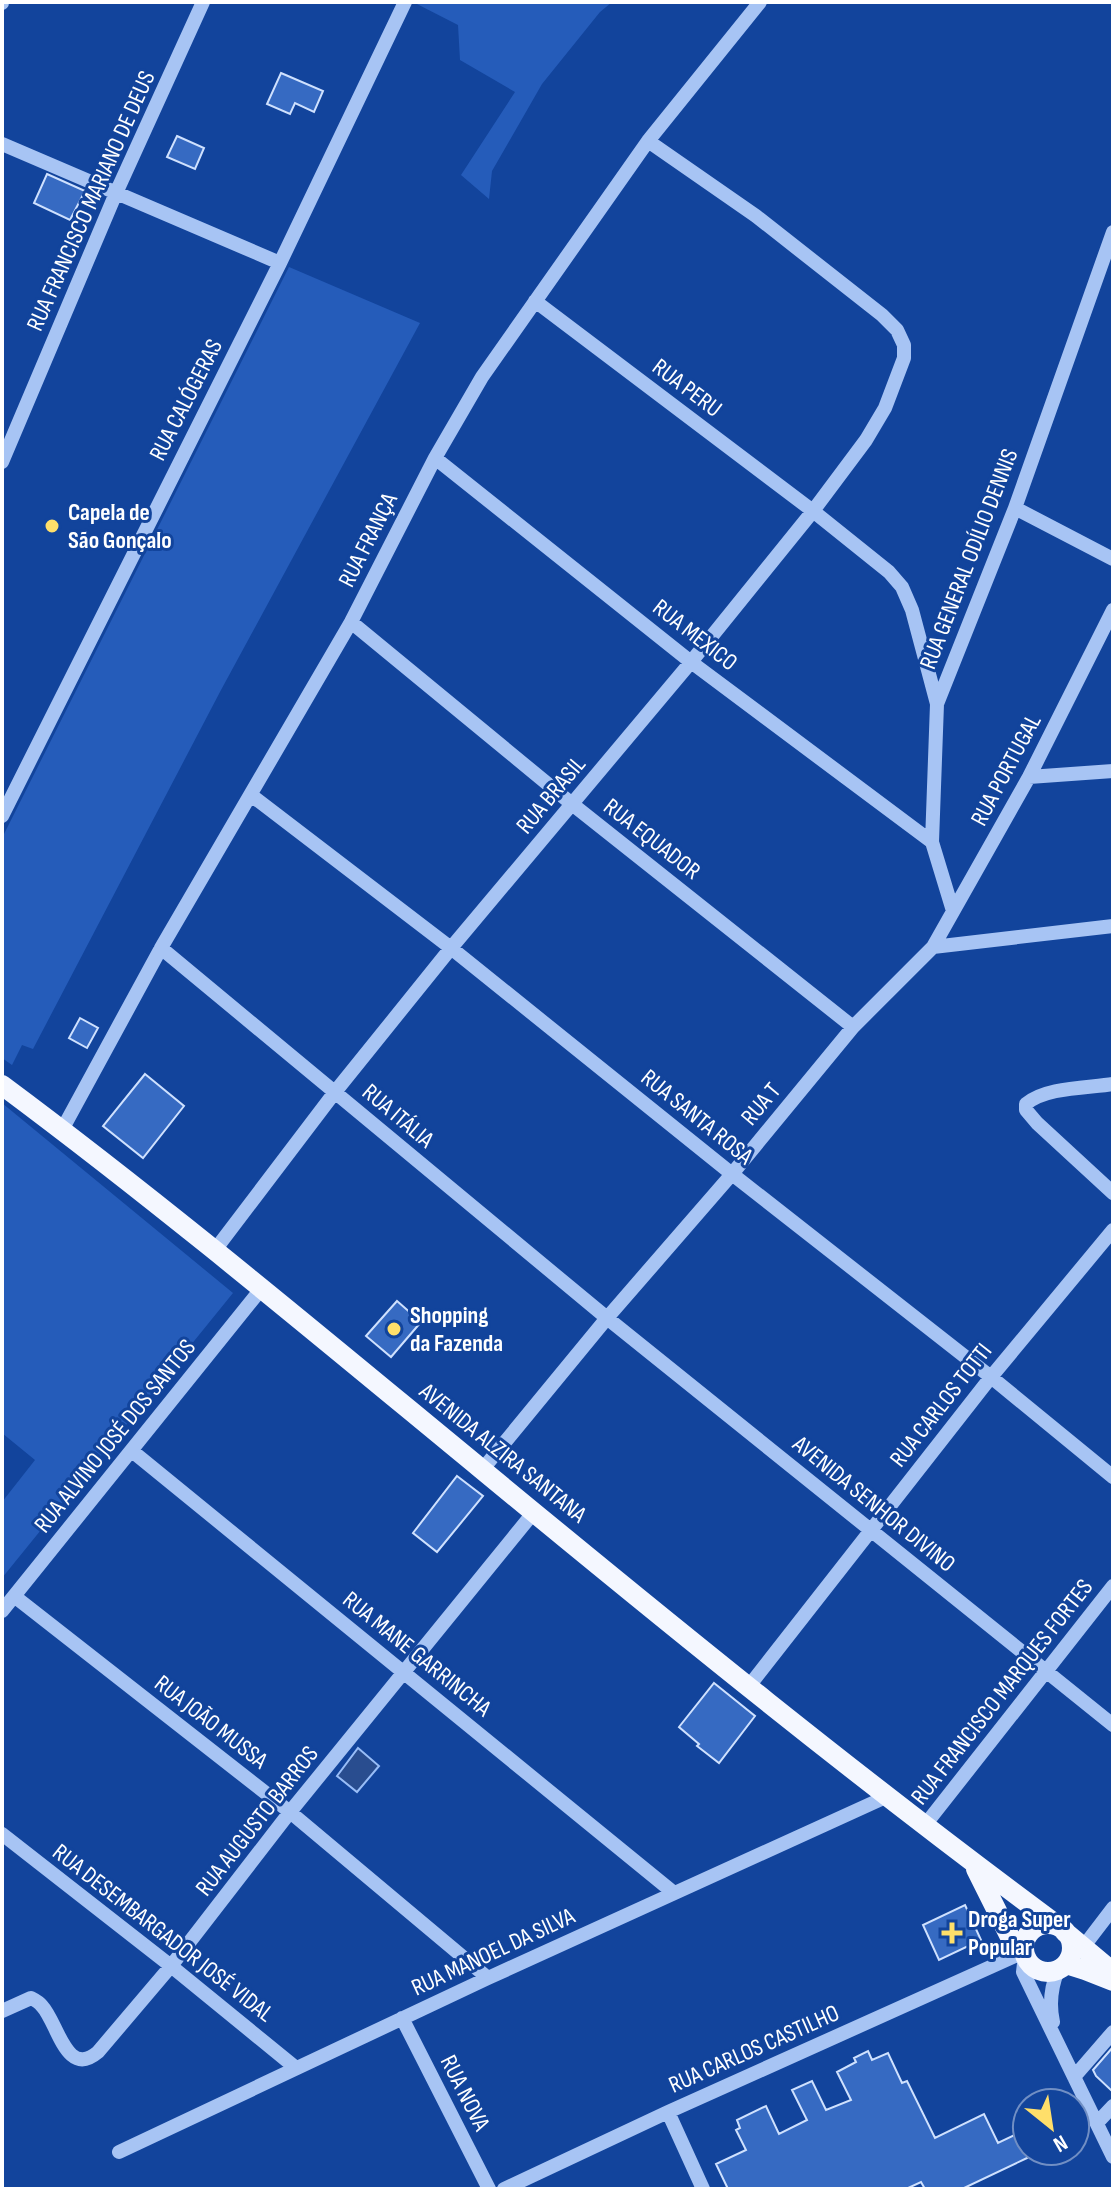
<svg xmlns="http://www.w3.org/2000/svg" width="1115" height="2191" viewBox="0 0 1115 2191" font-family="'Sofia Sans Condensed',sans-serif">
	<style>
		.green { fill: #255cba }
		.water { fill: #294d8f; stroke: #98bdf7; stroke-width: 2 }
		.building { fill: #366ac2; stroke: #cfe1fe; stroke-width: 2 }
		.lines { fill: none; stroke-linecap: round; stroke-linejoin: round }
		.minor { stroke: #a7c4f4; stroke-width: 14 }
		.major { stroke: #f4f7ff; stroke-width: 20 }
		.poi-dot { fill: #ffdf6a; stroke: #12449c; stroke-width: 3 }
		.labels { text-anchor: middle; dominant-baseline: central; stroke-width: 6; stroke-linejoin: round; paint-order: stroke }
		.street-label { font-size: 24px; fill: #fff; stroke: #12449c }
		.poi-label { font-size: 24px; font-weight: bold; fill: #fff; stroke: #12449c; text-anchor: start }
	</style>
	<rect width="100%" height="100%" fill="#12449c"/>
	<path class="green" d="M413,2h199l-12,10 -58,72 -50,87 -3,28 -28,-24 54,-83 -55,-32 -2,-35z
		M289,267l131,56 -199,367 -188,359 -11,-4 -10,20 -10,-7v-220z
		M2,1103l231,190 -231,285v-76l33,-42 -33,-27z"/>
	<path class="water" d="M358,1748l21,18 -22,26 -20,-16z"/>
	<path class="building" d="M281,73l42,18 -9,21 -19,-9 -5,11 -23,-10z
		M177,136l27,12 -9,21 -28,-12z
		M47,174l38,17 -15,29 -36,-17z
		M80,1018l18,10 -11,20 -18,-10z
		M145,1074l39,32 -41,52 -40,-32z
		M397,1301l24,21 -30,35 -25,-21z
		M457,1476l26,20 -46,56 -24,-19z
		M714,1683l41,33 -36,47 -22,-17 2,-2 -20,-17z
		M965,1905l16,35 -42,20 -16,-35z
		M1113,2047v45l-17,-16 -3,-6z
		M868,2051l4,9 16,-7 14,30 5,-2 28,57 49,-24 14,29 29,-14v29l-65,31h-37l-4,-7 -15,7h-178l-12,-25 30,-14 -10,-20 4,-2 -3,-8 29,-14 13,28 28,-14 -15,-30 20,-9 14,29 25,-10 -14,-28 19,-10 -2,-4z"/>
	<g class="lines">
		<path class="minor" d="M2,3v-1
			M2,144l278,119
			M535,301l278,210 76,61 13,15 10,23 25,94
			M435,458l256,204 241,180
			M2,462l114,-269 87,-191
			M1015,508l98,51
			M351,622l221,182 281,223
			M1029,777l84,-6
			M251,795l200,153 281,226 259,203 122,100
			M2,816l278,-553 125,-261
			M953,911l-21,-69 5,-138 78,-196 98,-276
			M933,947l180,-21
			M161,948l446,370 506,407
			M1113,1084c-25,4 -68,3 -87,20v6l11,13 76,70
			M62,1130l99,-182 190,-326 84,-164 47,-81 166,-236 112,-139
			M215,1250l120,-158 116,-144 240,-286 122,-151 53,-71 19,-32 19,-50v-13l-7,-15 -15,-15 -126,-99 -108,-75
			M132,1451l542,442
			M482,1470l125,-152 125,-144 121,-147 80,-80 96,-170 84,-167
			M14,1596l276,216 198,166
			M2,1611l260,-323
			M749,1686l242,-309 122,-147
			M925,1825l188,-239
			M2,1834l169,132 125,102
			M1084,1946l29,-38
			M1025,1955l-2,17 90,185
			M2,2011l29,-13c4,2 8,4 11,8 16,17 24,73 56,46l73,-86 119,-154 244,-300
			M402,2018l87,171
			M1053,2022c-4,-18 -2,-35 5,-52
			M1074,2077l39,-45
			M668,2112l35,77
			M1097,2123l16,-17
			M119,2152l369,-174 400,-182
			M504,2189l164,-77 356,-160"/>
		<path class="major" d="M2,1085c164,122 320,253 478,383 190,157 382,313 581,460
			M976,1869l37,74 11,7
			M1024 1948a24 24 0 1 1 48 0a24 24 0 1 1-48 0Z
			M1065,1932l48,40
			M1066,1964l19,6 28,11"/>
	</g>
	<g class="poi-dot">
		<circle cx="52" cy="526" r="8"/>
		<circle cx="394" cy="1329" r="8"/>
		<path d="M948 1921h8v8h8v8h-8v8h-8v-8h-8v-8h8z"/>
	</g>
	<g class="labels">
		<g class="street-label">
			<text transform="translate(91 201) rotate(-66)">RUA FRANCISCO MARIANO DE DEUS</text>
			<text transform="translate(687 388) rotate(37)">RUA PERU</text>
			<text transform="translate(186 400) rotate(-63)">RUA CALÓGERAS</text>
			<text transform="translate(368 540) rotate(-63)">RUA FRANÇA</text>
			<text transform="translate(969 559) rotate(-69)">RUA GENERAL ODÍLIO DENNIS</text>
			<text transform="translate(695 635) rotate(38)">RUA MEXICO</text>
			<text transform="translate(1006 770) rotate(-62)">RUA PORTUGAL</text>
			<text transform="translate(551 795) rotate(-50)">RUA BRASIL</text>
			<text transform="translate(652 839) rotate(38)">RUA EQUADOR</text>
			<text transform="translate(761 1104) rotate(-50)">RUA T</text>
			<text transform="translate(398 1116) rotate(40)">RUA ITÁLIA</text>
			<text transform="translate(697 1117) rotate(39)">RUA SANTA ROSA</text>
			<text transform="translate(941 1405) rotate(-52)">RUA CARLOS TOTTI</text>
			<text transform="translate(115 1436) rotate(-51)">RUA ALVINO JOSÉ DOS SANTOS</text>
			<text transform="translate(503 1453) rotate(39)">AVENIDA ALZIRA SANTANA</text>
			<text transform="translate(874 1504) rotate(39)">AVENIDA SENHOR DIVINO</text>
			<text transform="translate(417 1654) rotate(39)">RUA MANE GARRINCHA</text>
			<text transform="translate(1002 1692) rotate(-52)">RUA FRANCISCO MARQUES FORTES</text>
			<text transform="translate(211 1722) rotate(38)">RUA JOÃO MUSSA</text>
			<text transform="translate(257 1821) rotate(-52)">RUA AUGUSTO BARROS</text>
			<text transform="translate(163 1933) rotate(38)">RUA DESEMBARGADOR JOSÉ VIDAL</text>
			<text transform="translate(493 1952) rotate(-25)">RUA MANOEL DA SILVA</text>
			<text transform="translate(754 2049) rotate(-24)">RUA CARLOS CASTILHO</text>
			<text transform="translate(465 2093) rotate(63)">RUA NOVA</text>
		</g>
		<g class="poi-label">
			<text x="68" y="512">Capela de<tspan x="68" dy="28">São Gonçalo</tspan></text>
			<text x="410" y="1315">Shopping<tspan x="410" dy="28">da Fazenda</tspan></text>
			<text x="968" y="1919">Droga Super<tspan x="968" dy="28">Popular</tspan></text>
		</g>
	</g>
	<rect width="1115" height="2191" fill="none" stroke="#ffffff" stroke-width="8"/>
	<g transform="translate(1051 2127) rotate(150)"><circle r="38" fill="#12449c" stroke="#718fc4" stroke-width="2"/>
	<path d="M0-6L14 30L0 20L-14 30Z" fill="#ffdf6a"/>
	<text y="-12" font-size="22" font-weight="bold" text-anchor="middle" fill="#ffffff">N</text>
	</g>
</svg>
